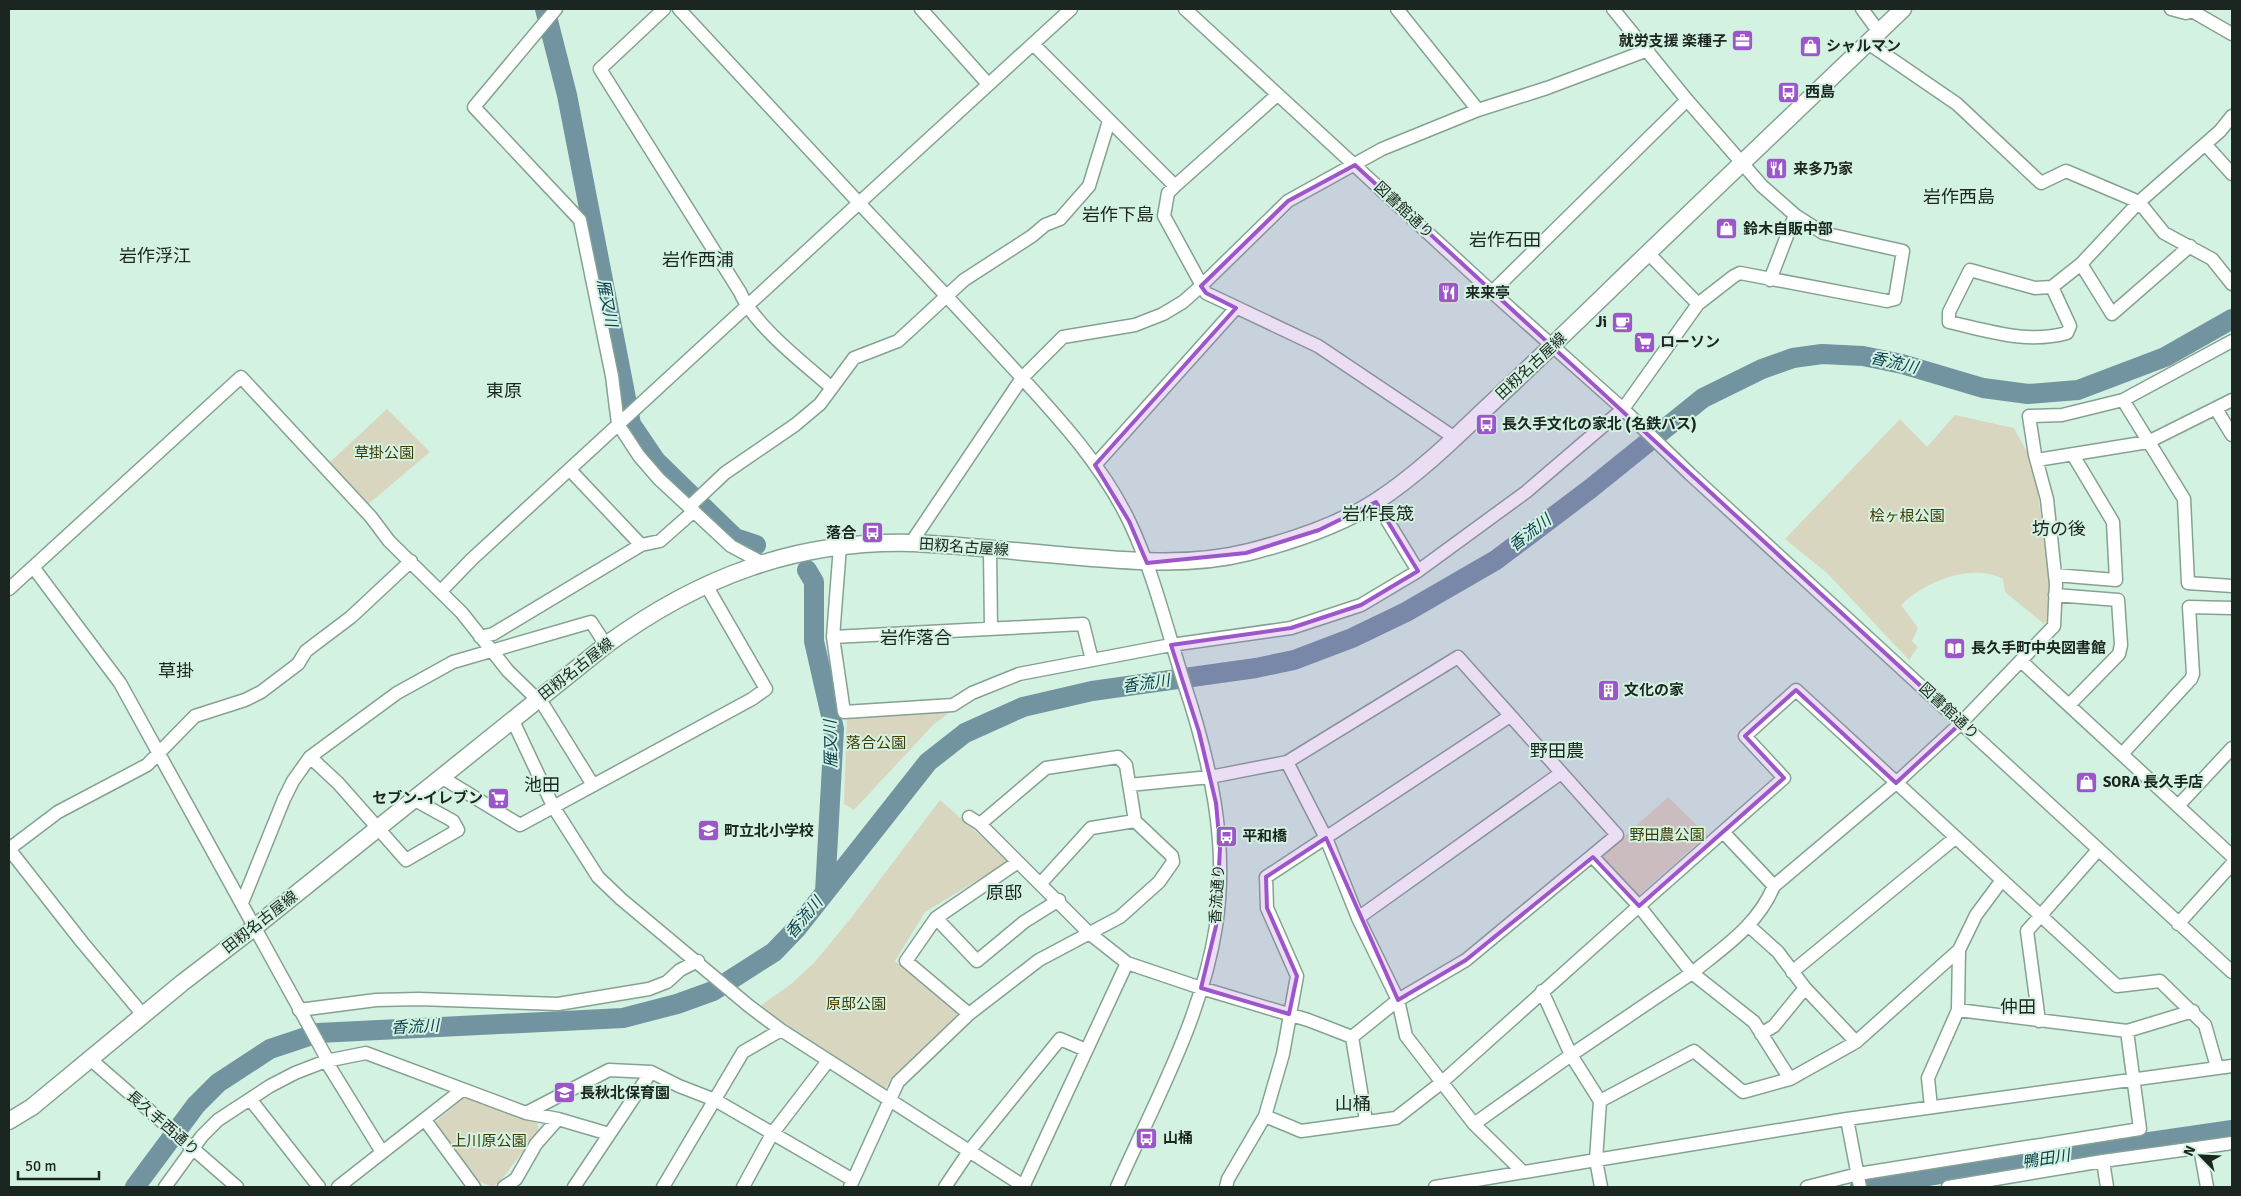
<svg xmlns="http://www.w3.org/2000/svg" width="2241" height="1196" viewBox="0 0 2241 1196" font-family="Signika,'Noto Sans JP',sans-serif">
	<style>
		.green { fill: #d8d6bf }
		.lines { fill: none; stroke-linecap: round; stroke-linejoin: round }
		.river { stroke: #7194a0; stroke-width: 20 }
		.minor-casing { stroke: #85a192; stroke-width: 15 }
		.major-casing { stroke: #85a192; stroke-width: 19 }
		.minor { stroke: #fff; stroke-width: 12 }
		.major { stroke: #fff; stroke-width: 16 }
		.marked { fill: #9c56ca; fill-opacity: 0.2; stroke: #9c56ca; stroke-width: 4; stroke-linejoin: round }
		.labels { text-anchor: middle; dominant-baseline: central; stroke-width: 4; stroke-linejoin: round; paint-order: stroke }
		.poi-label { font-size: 15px; font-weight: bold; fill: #1b2620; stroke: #d4f2e2; text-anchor: start }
		.street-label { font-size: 15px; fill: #1b2620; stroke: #d4f2e2 }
		.park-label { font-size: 15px; fill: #413b01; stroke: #d4f2e2 }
		.water-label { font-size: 16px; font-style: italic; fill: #0a404e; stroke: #d4f2e2 }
		.quarter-label { font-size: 18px; fill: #1b2620; stroke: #d4f2e2 }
	</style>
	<rect width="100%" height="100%" fill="#d4f2e2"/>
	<path class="green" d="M387,409l43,43 -64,54 -39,-41z
		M1955,415l59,13 20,37 20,148 -10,11 -39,-32 -2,-13c-32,-17 -79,3 -102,26l17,23 -6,13 6,6 -9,13 -82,-87 -42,-34 115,-120 27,28z
		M946,710l2,4 -14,10 -80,86 -10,-6 3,-89z
		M1668,797l39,38 -70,62 -35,-40z
		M940,800l69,61 -84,51 -30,49 64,54 -66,61 -8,13 -126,-82 32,-23 23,-21 37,-45z
		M465,1097l72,26 2,7 -37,49 -9,8 -17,-7 -42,-57z"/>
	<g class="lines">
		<path class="river" d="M545,9l22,86 64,329 25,37 79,77 21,7
			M807,570l7,12v59l20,88 -9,163
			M135,1187l61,-82 22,-22 52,-34 48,-16 305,-15 54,-14 36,-13 61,-39 23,-24 131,-166 37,-29 58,-26 69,-16 164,-23 38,-8 58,-22 54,-26 90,-52 94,-71 113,-91 59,-29 31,-11 29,-4 41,2 39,8 81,24 45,6 50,-4 87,-33 67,-38
			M1860,1187l185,-30 187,-27"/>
		<defs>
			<path id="minor" d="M556,9l-82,98 106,113 32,156 6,48 21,32 20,23 72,67 30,16
				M664,9l-64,60 140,223c14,33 63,71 91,95
				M921,9l67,75
				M1071,9l-212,194c51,54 103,109 153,164 44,48 90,97 118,156 24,51 37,107 54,160 26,78 45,160 32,243 -14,92 -62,177 -99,261
				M1185,9l307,283 131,117 67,65 542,498
				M1397,9l81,101
				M1862,9l17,23
				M2171,9l15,4 6,-2 40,23
				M1868,43l89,61 84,79 25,-12 73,31 25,31 48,26 20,25
				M1033,44l142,142 -7,7 -4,23 42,77 112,53 137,92
				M2205,144l27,30
				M1175,186l102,-91
				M2190,246l-78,68 -31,-50 58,-62 81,-71 12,-15
				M1648,253l50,51
				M1770,280l25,-65
				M2052,287l18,39 -3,7c-40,11 -78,-2 -118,-11v-10l21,-42 65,18 17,-1 29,-23
				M1492,292l195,-192
				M2123,400l61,99 4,84 44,3
				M2216,409l16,26
				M2037,460l111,-18 84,-42
				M1095,465l141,-157
				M570,470l71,75
				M1376,502l42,69
				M690,506l35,-33 70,-48 25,-21 34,-46 44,-17 66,-61 68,-44 13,-11 15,-6 29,-33 20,-65
				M911,543l111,-165 41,-41 72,-12 28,-11 20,-12 18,-16 87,-85 94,-52 96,-39 69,-22 101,-38
				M840,546l-7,91 11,75 109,-7 19,-12 47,-19 152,-29 120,-17 70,-23 57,-34 108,-79 97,-83 75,-105 36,-28 6,-3 147,28 8,-2 8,-48 -80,-18 -28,-18 -33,-29 -75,-86 -74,-91
				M990,549l1,80
				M33,567l87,116 206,374v4l56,91
				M2055,575l61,5 -3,-58 -40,-67
				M9,589l232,-212 130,140 18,24 73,72 46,58 36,35 49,79
				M441,591l31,-32 387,-356 -180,-194
				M2055,595l63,5 3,45 -2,9 -50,51
				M480,637l13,-3 148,-89 19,-4 34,-30
				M833,637l250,-13 9,36
				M2021,661l211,195
				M513,721l41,87 44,69 23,22 128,107 32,24 244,157
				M2122,754l69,-75 2,-5 -4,-67 43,1
				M310,757l28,26 68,77 52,-30 -5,-9 -40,-22
				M1287,762l39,76 32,80 40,82 8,36 68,88 97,-69 29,46 -4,59 251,-41 385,-53
				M441,777l79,48 232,-126 14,-10 -60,-104
				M2178,806l54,-58
				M969,817l11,7 109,109 38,30 74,25 107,32 44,17 46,-37 68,-40 151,-125 -159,-178 -171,105 -77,15 -81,8
				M1724,833l50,53
				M9,849l49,-37 89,-47 48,-49 50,-16 16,-8 37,-28 8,-13 45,-34 60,-56
				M9,849l73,93 62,74
				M1593,857l46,49 145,-128 -39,-42 51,-46 321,296 43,-5 45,44 12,42
				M1041,883l50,-55 44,-7
				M242,903l42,-104 9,-18 17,-24 87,-64 56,-31 138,-40 15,23
				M936,918l41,43 47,-39 35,-22
				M1358,918l203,-145
				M2178,924l54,-60
				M1749,926l29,26 27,36 51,54
				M1792,972l163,-134
				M299,1010l77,-10 43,-1 139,5 91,-15 18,-7 13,-12 18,-9
				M1958,1010l169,21 66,-20
				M969,1014l-63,-53 30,-43 82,-56
				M2039,1021l-12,-90 71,-81
				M1761,1034l13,-8 31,-38
				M1352,1037l14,84
				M89,1058l148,129
				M1790,1079l-36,-57 -62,-49c33,-27 65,-47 82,-87l122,-103 65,-60 93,-97 2,-42 -9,-85 -12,-44 -6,-39 33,-1 61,-15 109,-59
				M250,1099l69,88
				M1600,1101l94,-50 49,41 47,-13 66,-37 103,-92 17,-35 26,-35
				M1931,1107l-3,-29 30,-68 1,-60
				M526,1113l83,-43 42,2
				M1265,1116l36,15 95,-13 45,-35 198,-177 53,67 -121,82 -29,-64
				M1847,1119l13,68
				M425,1120l49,67
				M1474,1124l49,48
				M2200,1148l7,39
				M2103,1161l4,26
				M165,1187l37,-51 16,-16 52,-34 25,-13 31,-12 40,-8 160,60 32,6 51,15
				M338,1187l124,-97
				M504,1187l12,-8 20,-35 22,-25
				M574,1187l77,-115 28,14 36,14 138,80
				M663,1187l80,-135 38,-22
				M743,1187l29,-53 56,-73
				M850,1187l48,-105 71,-68 70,-54 81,-43 39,-35 14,-20 -1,-6 -37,-35 -9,-56 -8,-8 -72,11 -66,56
				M945,1187l25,-37 90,-111 26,11
				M1023,1187l104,-224
				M1226,1187l2,-8 37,-63 18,-62 14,-78 -30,-68 -1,-31 244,-161
				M1435,1187l161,-27 5,27
				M1807,1187l51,-13 282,-45 -13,-98
				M1948,1187l155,-26 129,-18"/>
			<path id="major" d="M9,1121l23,-14 150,-124 73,-56 351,-282c93,-68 190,-105 307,-102 48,2 97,8 145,12 63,5 128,13 191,-3 43,-11 90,-26 128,-51 38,-25 72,-57 105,-89 56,-52 111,-106 166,-159 85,-82 170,-163 255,-244"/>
		</defs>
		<use href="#minor" class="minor-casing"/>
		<use href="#major" class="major-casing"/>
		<use href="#minor" class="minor"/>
		<use href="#major" class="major"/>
	</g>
	<path class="marked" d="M1355,165l606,558 -65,60 -100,-93 -51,46 39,42 -145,128 -46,-49 -127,103 -68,40 -72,-162 -60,39 1,31 30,68 -8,38 -88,-26 15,-62 4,-78 -4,-45 -17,-71 -28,-87 120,-17 70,-23 57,-34 -42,-69 -57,28 -73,23 -99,10 -18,-42 -34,-56 141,-157 -30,-15 -5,-7 87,-85z"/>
	<defs>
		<symbol id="office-square" viewBox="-11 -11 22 22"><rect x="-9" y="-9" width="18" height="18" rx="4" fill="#9c56ca" stroke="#d4f2e2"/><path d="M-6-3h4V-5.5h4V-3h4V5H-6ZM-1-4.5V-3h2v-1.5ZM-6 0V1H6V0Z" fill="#fff"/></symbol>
		<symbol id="shop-square" viewBox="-11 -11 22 22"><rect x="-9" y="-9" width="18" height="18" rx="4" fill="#9c56ca" stroke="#d4f2e2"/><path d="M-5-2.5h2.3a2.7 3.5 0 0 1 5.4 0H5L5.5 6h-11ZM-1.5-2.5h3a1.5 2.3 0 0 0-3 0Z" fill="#fff"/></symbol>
		<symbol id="bus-square" viewBox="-11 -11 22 22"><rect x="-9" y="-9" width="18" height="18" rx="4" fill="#9c56ca" stroke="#d4f2e2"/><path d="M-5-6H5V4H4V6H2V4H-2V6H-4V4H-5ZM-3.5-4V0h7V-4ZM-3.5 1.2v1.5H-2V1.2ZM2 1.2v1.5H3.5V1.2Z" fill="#fff"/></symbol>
		<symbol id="restaurant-square" viewBox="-11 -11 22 22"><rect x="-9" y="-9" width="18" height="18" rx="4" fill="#9c56ca" stroke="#d4f2e2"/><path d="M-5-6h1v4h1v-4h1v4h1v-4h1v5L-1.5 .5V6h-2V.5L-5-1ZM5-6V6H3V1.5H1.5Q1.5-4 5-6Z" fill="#fff"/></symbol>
		<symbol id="cafe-square" viewBox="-11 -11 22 22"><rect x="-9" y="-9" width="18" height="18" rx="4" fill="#9c56ca" stroke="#d4f2e2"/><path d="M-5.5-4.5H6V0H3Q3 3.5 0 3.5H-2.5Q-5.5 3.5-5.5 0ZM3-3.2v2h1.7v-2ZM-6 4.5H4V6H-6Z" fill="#fff"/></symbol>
		<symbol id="supermarket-square" viewBox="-11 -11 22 22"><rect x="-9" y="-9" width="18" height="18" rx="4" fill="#9c56ca" stroke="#d4f2e2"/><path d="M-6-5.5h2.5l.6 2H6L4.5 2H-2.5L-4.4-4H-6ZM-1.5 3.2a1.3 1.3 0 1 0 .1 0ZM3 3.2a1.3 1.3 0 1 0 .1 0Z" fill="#fff"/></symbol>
		<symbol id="library-square" viewBox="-11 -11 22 22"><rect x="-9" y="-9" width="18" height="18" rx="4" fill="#9c56ca" stroke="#d4f2e2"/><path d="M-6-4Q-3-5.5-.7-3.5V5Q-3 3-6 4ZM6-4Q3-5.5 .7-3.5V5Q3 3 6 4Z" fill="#fff"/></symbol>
		<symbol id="building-square" viewBox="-11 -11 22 22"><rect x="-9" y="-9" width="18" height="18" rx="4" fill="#9c56ca" stroke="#d4f2e2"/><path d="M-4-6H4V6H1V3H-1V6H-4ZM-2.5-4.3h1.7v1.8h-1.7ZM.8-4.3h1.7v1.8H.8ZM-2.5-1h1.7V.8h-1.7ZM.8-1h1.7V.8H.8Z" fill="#fff"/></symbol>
		<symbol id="school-square" viewBox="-11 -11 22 22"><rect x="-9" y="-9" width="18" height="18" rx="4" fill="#9c56ca" stroke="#d4f2e2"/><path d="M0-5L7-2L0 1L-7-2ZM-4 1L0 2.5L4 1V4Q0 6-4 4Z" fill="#fff"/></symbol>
	</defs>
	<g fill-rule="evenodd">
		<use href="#office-square" x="1730" y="28" width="25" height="25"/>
		<use href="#shop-square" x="1798" y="34" width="25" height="25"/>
		<use href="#bus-square" x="1776" y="80" width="25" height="25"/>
		<use href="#restaurant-square" x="1764" y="156" width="25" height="25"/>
		<use href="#shop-square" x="1714" y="216" width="25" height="25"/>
		<use href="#restaurant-square" x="1436" y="280" width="25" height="25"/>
		<use href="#cafe-square" x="1610" y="310" width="25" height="25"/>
		<use href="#supermarket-square" x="1632" y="330" width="25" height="25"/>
		<use href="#bus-square" x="1474" y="412" width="25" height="25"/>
		<use href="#bus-square" x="860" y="520" width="25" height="25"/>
		<use href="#library-square" x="1942" y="636" width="25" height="25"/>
		<use href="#building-square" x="1596" y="678" width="25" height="25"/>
		<use href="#shop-square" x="2074" y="770" width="25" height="25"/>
		<use href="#supermarket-square" x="486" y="786" width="25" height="25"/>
		<use href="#school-square" x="696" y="818" width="25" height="25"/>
		<use href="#bus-square" x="1214" y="824" width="25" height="25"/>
		<use href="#school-square" x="552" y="1080" width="25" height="25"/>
		<use href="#bus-square" x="1134" y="1126" width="25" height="25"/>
	</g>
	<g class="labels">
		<g class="poi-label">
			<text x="1727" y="41" text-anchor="end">就労支援 楽種子</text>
			<text x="1826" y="46">シャルマン</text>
			<text x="1805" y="92">西島</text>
			<text x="1793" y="169">来多乃家</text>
			<text x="1743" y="229">鈴木自販中部</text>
			<text x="1465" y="293">来来亭</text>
			<text x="1607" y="322" text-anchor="end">Ji</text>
			<text x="1660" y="342">ローソン</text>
			<text x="1502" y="424">長久手文化の家北 (名鉄バス)</text>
			<text x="856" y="533" text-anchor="end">落合</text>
			<text x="1971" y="648">長久手町中央図書館</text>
			<text x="1624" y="690">文化の家</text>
			<text x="2103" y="782">SORA 長久手店</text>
			<text x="483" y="798" text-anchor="end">セブン-イレブン</text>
			<text x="724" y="831">町立北小学校</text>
			<text x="1242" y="836">平和橋</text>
			<text x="580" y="1093">長秋北保育園</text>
			<text x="1163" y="1138">山桶</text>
		</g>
		<g class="street-label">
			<text transform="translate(1404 210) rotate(43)">図書館通り</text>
			<text transform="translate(1531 366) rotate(-43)">田籾名古屋線</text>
			<text transform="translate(964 547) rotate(4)">田籾名古屋線</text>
			<text transform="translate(576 669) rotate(-38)">田籾名古屋線</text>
			<text transform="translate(1949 711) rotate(43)">図書館通り</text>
			<text transform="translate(1217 894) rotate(-86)">香流通り</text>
			<text transform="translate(260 922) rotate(-38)">田籾名古屋線</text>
			<text transform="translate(163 1123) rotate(41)">長久手西通り</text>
		</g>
		<g class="park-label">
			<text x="384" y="453">草掛公園</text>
			<text x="1907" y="516">桧ヶ根公園</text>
			<text x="876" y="743">落合公園</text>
			<text x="1667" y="835">野田農公園</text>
			<text x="856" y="1004">原邸公園</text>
			<text x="489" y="1141">上川原公園</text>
		</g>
		<g class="water-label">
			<text transform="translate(607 303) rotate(79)">雁又川</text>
			<text transform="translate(1894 363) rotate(13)">香流川</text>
			<text transform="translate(1530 533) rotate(-38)">香流川</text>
			<text transform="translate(1146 684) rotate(-8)">香流川</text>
			<text transform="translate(831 744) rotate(-91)">雁又川</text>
			<text transform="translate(804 918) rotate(-50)">香流川</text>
			<text transform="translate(415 1027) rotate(-3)">香流川</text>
			<text transform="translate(2046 1159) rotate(-9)">鴨田川</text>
		</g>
		<g class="quarter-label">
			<text x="1959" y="197">岩作西島</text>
			<text x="1118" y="215">岩作下島</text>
			<text x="1505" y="240">岩作石田</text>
			<text x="155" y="256">岩作浮江</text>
			<text x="698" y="260">岩作西浦</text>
			<text x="504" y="391">東原</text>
			<text x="1378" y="514">岩作長筬</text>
			<text x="2059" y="529">坊の後</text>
			<text x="916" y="638">岩作落合</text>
			<text x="176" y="671">草掛</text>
			<text x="1557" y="751">野田農</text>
			<text x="542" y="785">池田</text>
			<text x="1004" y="893">原邸</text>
			<text x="2018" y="1007">仲田</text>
			<text x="1353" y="1104">山桶</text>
		</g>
	</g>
	<rect width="2241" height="1196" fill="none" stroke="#1b2620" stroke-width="20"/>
	<g transform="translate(2201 1156) rotate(294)" stroke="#d4f2e2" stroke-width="4" paint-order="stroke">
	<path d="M0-4L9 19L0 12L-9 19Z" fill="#1b2620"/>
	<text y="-8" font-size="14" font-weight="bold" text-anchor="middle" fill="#1b2620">N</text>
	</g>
	<path d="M18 1171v8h81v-8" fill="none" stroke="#1b2620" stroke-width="2.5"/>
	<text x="25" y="1171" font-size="15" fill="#1b2620" stroke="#d4f2e2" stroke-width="4" paint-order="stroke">50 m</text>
</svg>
